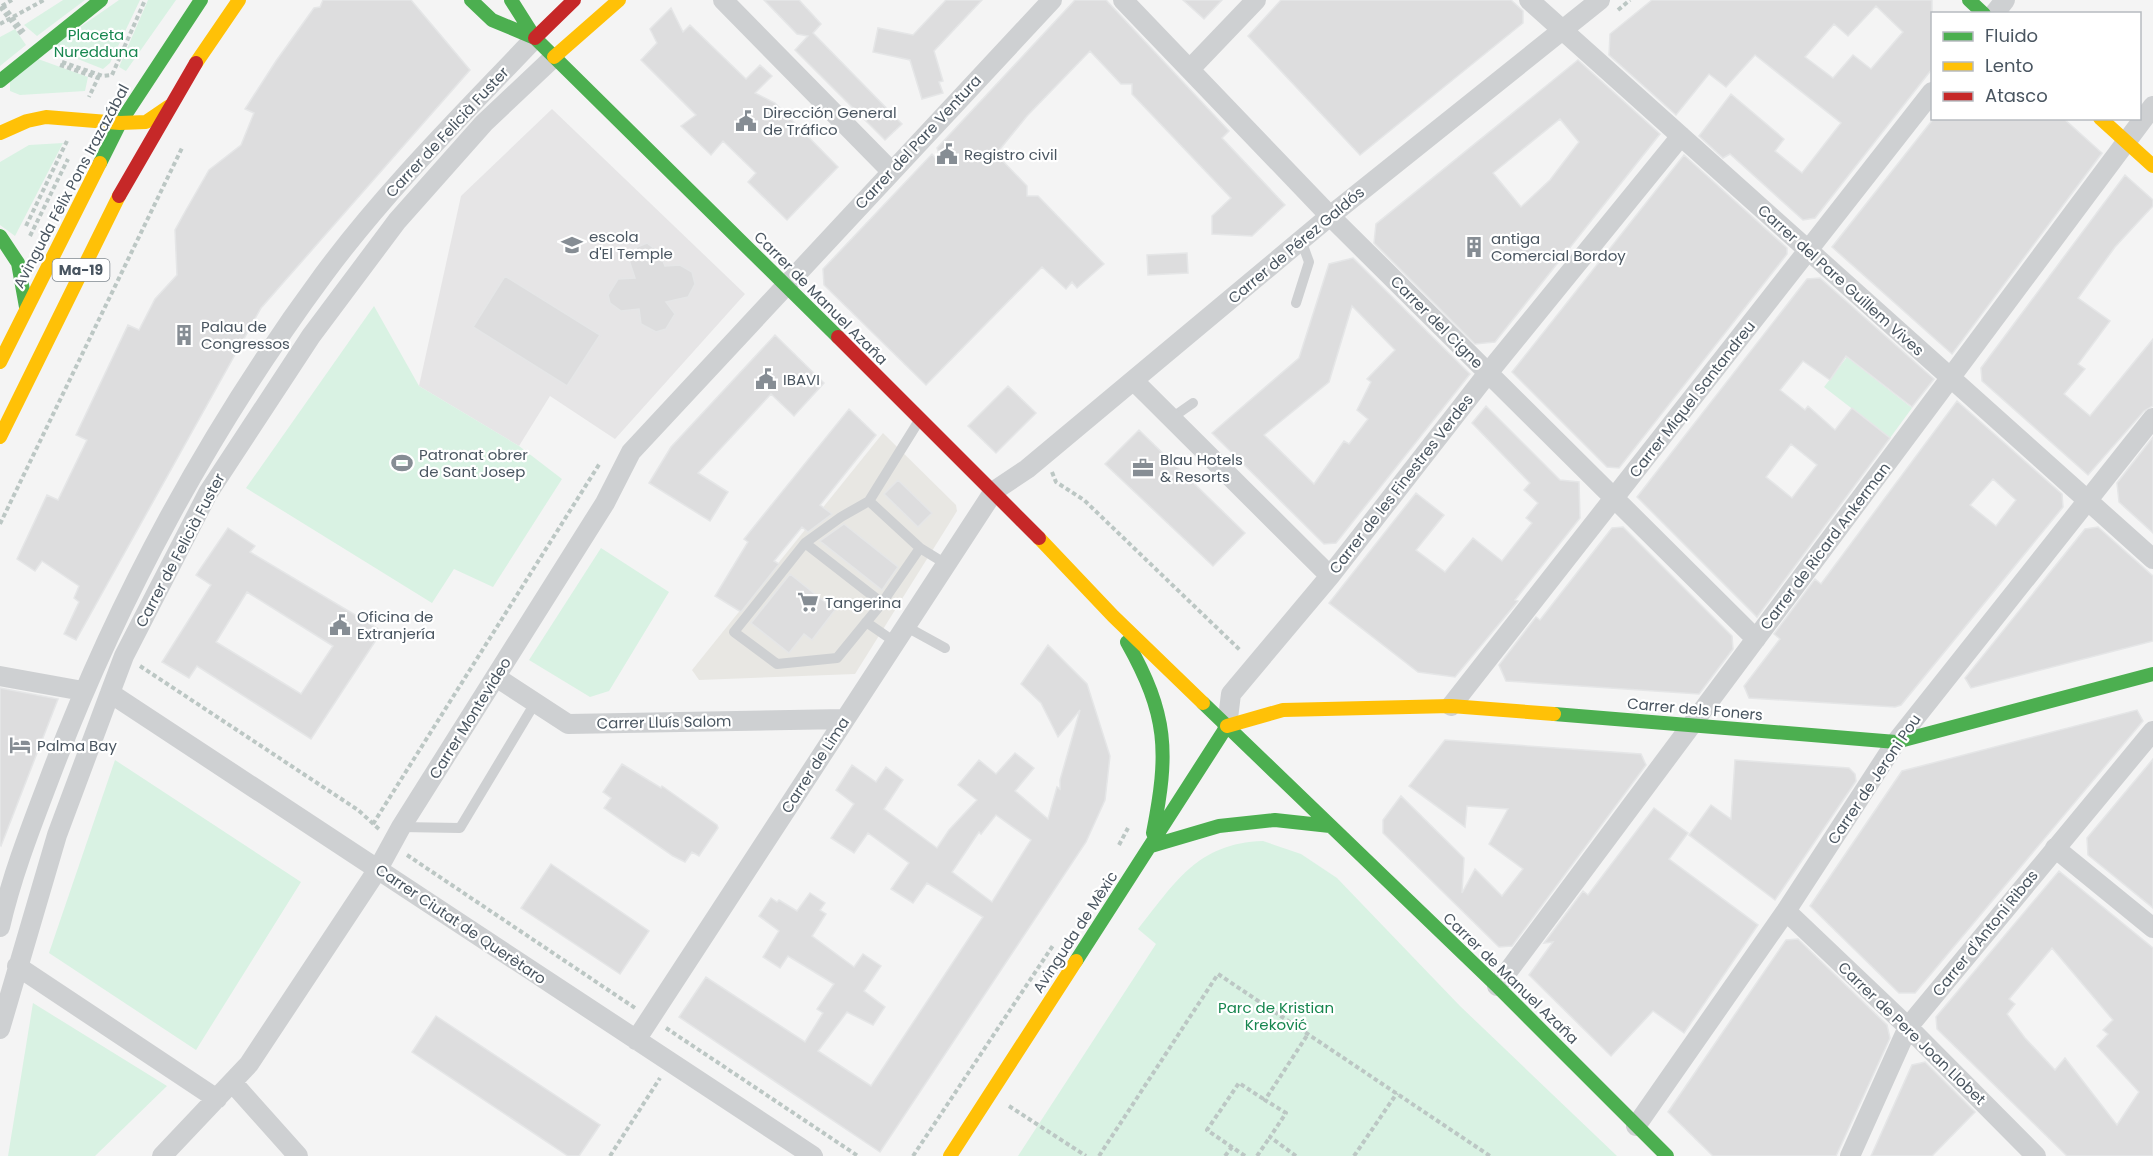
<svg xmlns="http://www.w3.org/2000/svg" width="2153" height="1156" viewBox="0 0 2153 1156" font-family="Poppins,sans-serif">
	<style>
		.commercial { fill: #e8e7e3 }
		.education { fill: #e6e5e6 }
		.green { fill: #d9f2e3 }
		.building { fill: #ddddde; stroke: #e5e6e7; stroke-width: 1.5; fill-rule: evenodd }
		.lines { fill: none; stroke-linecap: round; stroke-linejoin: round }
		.path { stroke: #bcc7c4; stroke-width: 4; stroke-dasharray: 4.5 3; stroke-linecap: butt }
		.lane { stroke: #ced0d2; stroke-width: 10 }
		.street { stroke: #ced0d2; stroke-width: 20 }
		.fast { stroke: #4caf50; stroke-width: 14 }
		.slow { stroke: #ffc107; stroke-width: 14 }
		.jam { stroke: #c62828; stroke-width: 14 }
		.labels { text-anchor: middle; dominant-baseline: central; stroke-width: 4.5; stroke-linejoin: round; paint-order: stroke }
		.shield { fill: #fff; stroke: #808990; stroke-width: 1.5 }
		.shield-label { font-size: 14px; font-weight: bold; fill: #4a5661 }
		.park-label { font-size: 15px; fill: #17864f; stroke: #fff }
		.poi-label { font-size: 15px; fill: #4a5661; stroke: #fff; text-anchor: start }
		.street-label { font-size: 15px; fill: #4a5661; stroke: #fff }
	</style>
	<rect width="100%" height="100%" fill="#f4f4f4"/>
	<path class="commercial" d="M883,433l73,72 1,6 -102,163 -156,6 -7,-10z"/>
	<path class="education" d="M552,109l193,185 -130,145 -65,-43 -31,50 -100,-60 42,-190z"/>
	<path class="green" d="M63,0h22l-48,36 -13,-11z
		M119,0h21l-30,63 -7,6 -53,-21z
		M148,0h28l-50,71 -7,-4z
		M15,29l11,16 -26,21v-29z
		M38,59l50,18 -3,14 -65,4 -10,-4v-9z
		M63,143l-48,93 -15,-11v-63l29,-17z
		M374,306l45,80 100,60 43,33 -69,108 -39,-18 -22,34 -186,-115z
		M1847,357l65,51 -22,30 -66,-51z
		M601,548l68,44 -60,99 -19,6 -61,-37z
		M115,760l186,122 -105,168 -147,-97z
		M1263,841l38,13 36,24 123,128 157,150h-599l138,-212 -18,-15c37,-46 59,-86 125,-88z
		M33,1003l134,83 -72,70h-87z"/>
	<path class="building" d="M323,0h88l59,70 -209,238 -185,332 -12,-6 15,-32 -5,-4 5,-12 -37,-25 -7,10 -18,-12 30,-64 11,5 29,-60 -11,-5 52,-110 11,5 16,-31 22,-24 -2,-45 11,-20 23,-40 32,-25 13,-32 -9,-4 31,-48 38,-53 6,-1z
		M764,0h35l13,14 9,10 -8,9 89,91 -17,16 -90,-90 13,-14 -11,-2z
		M946,0h36l-48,51 9,30 -4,1 4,11 -21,6 -12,-39 -37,-8 5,-24 35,7z
		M1075,0h31l123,131 -7,7 63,67 -33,31 -40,-2v-18l19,-18 -99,-104v-10h-11l-31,-33 -63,65 -31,38 31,32v10h11l66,68 -27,24 -5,-6 -6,7 -24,-22 -116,118 -102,-100 -1,-16 109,-115 11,12 -6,-18z
		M1183,0h39l-18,19z
		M1281,0h230l12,11v12l-163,132 -112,-119z
		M1652,0h280v69l-117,149 -12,2 -73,-66 -7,4 -24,-22 32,-42 53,45 -9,12 27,22 39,-50 -86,-68 -29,32 -17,-13 -33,41 -67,-60 1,-21zM1876,6l27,26 -32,37 -18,-14 -20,23 -28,-21 29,-33 14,12z
		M671,8l12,24 7,-7 56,54 14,-14 12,11 -17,17 20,10 63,64 -51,53 -39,-38 8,-9 -33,-32 -12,14 -30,-29 15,-11 -55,-55 16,-17 -7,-14z
		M1578,60l82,74 -165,208 -20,2 -101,-101 2,-19zM1560,119l19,23 -29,38 -29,27 -28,-34z
		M1934,118h129l39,35 -150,201 -120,-107z
		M1684,155l103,93v6l-168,214 -12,-1 -95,-95z
		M2125,175l28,25v6l-38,41 -37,51 32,23 -32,43 7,5 -21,25 26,22 63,-77v67l-9,5 -56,64 -106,-94 -1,-13z
		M647,243l13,10 5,13 15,-1 12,7 3,12 -7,13 -22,5 9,12 -9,15 -10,3 -15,-8 -2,-15 -18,2 -11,-8 -2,-8 10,-16 17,-1 -6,-18 8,-13z
		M1187,253l1,20 -40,2 -1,-20z
		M1353,258l117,116 -134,169 -12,1 -112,-111 87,-75 30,-94zM1352,306l43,44 -28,29 4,3 -14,28 11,9 -19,25 -5,-3 -30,43 -50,-49 65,-53z
		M505,276l95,59 -33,51 -94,-59z
		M1820,278l114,101 -22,28 -66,-51 -16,24 -27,-19 -23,29 25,20 3,-4 27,24 17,-22 38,30 -133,179 -120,-120 170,-218zM1791,444l26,21 -25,33 -26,-21z
		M775,335l49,48 -30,33 -23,-22 -73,79 30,19 -18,29 -61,-38 22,-36z
		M1008,386l28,27 -40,40 -28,-27z
		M1957,401l105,93 1,13 -162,198 -6,2 -146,-9 -5,-12 36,-47 -6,-5 41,-55 6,5zM1993,479l23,21 -20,26 -26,-21z
		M1486,406l74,74 19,2 1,36 -65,82 3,1 -63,76 -37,-5 -89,-69 87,-110 28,22 -28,35 29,22 28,-34 29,23 30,-38 -6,-5 12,-15 -14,-13 6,-7 -58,-60z
		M849,409l27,26 -56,70 12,9 -24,18 -6,-5 -28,34 5,3 -38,48 -26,-16 33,-54 -4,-3z
		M1139,430l106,103 -32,33 -108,-102z
		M2153,437v96l-34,-31 -2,-19z
		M898,480l34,33 -14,14 -34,-33z
		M844,524l54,43 -16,23 -62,-49z
		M1623,527l109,109 1,13 -34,45 -193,-13 -7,-16 37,-48 4,3 72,-92z
		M2098,527l55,49v65l-182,47 -6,-10 120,-149z
		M228,528l27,18 -5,6 132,79 -71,108 -114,-73 -8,12 -27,-16 49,-77 -15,-10zM247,592l86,54 -32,48 -85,-52z
		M790,574l45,36 -23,30 -8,-6 -15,19 -38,-30z
		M1048,645l39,39 23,72 -5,44 -19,42 -206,310 -201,-135 27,-40 99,65 18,-29 -6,-4 17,-25 -46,-28 -8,12 -17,-11 16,-26 -20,-15 12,-18 6,4 2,-2 18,11 13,-18 15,10 -5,7 6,4 -14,22 42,31 9,-13 18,12 -17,25 21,16 -12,18 -26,-13 -29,39 53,35 112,-169 -56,-34 -14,20 -22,-14 18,-26 -41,-30 -14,20 -23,-15 23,-34 -18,-14 16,-25 24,17 10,-15 17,13 -19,29 53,39 12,-18 28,-30 -19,-15 21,-25 17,14 19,-21 19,15 -19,23 33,28 9,-32 3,2v-9l20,-70 -22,27 -17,-34 -20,-19zM996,815l35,25 -39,62 -40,-30 27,-40 2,2z
		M0,688l58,11 -57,147 -1,-1z
		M2137,710l6,11 -228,272h-16l-89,-87 92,-135z
		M1445,740l196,14 5,11 -134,181 -13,1 -116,-114v-13l18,-24 63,62 -2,35 13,-24 27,27 21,-27 -34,-25 19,-35 -41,-3 -2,21 -56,-41z
		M2153,759v149l-65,-53 -1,-17z
		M1735,760l114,8 6,6 1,7 -81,119 -86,-65 22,-30 20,14z
		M622,764l39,24 1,-2 55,39 1,3 -19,28 -7,-4 -7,10 -12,-6 -69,-48 7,-10 -8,-6z
		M1654,808l34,25 -19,26 89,66 -74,108 -31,-22 -42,45 -82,-81 24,-33 -9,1 39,-52 5,4z
		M551,864l98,67 -29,43 -99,-66z
		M2059,871l94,77v208h-86l-130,-127 -1,-12zM2052,948l61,72 -10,10 5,4 -11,12 42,46 -22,33 -52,-67 -10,12 -30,-32 -18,-24 8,-10 -6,-5z
		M1798,939l89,86 3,13 -54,118h-123l-45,-44 118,-172z
		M436,1016l164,109 -21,31h-11l-156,-104z
		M1925,1062l50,50 -43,44h-61l41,-91z"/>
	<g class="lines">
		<path class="path" d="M3,5l21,27
			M2,6l10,-6
			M0,7l22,28
			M1618,10l12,-10
			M0,24l44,-24
			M62,62l41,14 9,-1 33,-75
			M60,65l38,13 -9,19
			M26,226l41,-85
			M30,236l38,-77
			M1052,472l4,10 28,18 157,151
			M0,524l182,-376
			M140,666l218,144 21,19
			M373,824l227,-361
			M1119,845l9,-17
			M407,855l228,153
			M666,1028l192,128
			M1009,1106l77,50
			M610,1156l50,-78
			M913,1156l141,-212
			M1099,1156l119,-182 272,182
			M1225,1156l7,-9
			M1245,1156l-38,-26 32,-47 26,17
			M1257,1156l13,-19
			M1296,1156l-26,-19 16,-24 -21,-13 43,-66
			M1354,1156l43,-63"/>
		<path class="lane" d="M1296,303l13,-41 -8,-22
			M1173,417l20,-14
			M869,501l51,47 26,16
			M805,543l77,60
			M920,548l-38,55 -45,55 -60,6 -43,-32 71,-89 36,-26 28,-16 51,-82
			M866,622l29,20
			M905,626l40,22
			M401,827l59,1 75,-125"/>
		<path class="street" d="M723,0l168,171
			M1123,0l207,216 426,423
			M1529,0l624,559
			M1994,14l11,-14
			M1190,69l66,-69
			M1134,381l196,195
			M0,676l83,15
			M496,677l72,47 277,-5
			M110,693l703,463
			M1451,706l481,-614
			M1227,726l4,-32 99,-118 158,-203 193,-237
			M2055,848l98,80
			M1786,911l122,116 128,129
			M0,927c12,-52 31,-100 50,-150 67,-178 161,-350 274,-503 63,-85 139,-160 211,-236
			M17,966l200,133
			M1497,986l656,-880
			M0,1029l57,-194 53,-142 14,-37 84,-163 103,-157 86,-115 87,-98 70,-66
			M636,1040l358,-549 33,-22 303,-253 270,-216
			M232,1082l66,74
			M1636,1126l150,-215 110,-169 257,-324
			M162,1156l87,-92 129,-195 23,-42 204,-324 26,-51 421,-452
			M1850,1156l58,-129 245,-296"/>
		<path class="fast" d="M471,0l21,20 43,18
			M511,0l24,38 303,299
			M1969,0l15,14
			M0,81l101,-81
			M100,163l20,-40 81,-123
			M0,236l18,27 8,44
			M1127,642c41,73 42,110 26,191
			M1203,703l294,283 170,170
			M1554,714l342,28 257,-68
			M1151,846l68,-20 56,-6 55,6
			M1076,961l151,-235"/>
		<path class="slow" d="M554,57l65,-57
			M196,63l43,-63
			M2100,118l53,48
			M0,133l27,-12 19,-4 74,6 26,-1 22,-15
			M0,362l100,-199
			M0,437l119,-241
			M1039,538l74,78 90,87
			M1227,726l56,-16 168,-4 103,8
			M950,1156l126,-195"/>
		<path class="jam" d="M535,38l39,-38
			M119,196l77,-133
			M838,337l201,201"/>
	</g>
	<defs>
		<symbol id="civic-bare" viewBox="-9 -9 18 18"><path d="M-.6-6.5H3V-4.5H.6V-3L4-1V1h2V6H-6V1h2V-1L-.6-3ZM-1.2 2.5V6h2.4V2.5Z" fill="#868d94" stroke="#fff" stroke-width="2.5" paint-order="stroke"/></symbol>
		<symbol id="school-bare" viewBox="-9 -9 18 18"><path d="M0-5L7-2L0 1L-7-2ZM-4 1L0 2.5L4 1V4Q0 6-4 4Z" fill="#868d94" stroke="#fff" stroke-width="2.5" paint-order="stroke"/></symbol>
		<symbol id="building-bare" viewBox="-9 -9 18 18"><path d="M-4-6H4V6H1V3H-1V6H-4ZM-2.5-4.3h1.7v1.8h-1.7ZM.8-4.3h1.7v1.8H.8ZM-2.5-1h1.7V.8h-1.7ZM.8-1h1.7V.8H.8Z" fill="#868d94" stroke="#fff" stroke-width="2.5" paint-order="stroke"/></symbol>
		<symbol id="stadium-bare" viewBox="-9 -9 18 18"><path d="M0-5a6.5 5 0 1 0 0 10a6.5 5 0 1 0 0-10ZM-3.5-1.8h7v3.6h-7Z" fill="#868d94" stroke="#fff" stroke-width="2.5" paint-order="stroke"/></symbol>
		<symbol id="office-bare" viewBox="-9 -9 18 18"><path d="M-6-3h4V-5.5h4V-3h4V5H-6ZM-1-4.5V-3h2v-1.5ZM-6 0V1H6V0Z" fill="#868d94" stroke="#fff" stroke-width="2.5" paint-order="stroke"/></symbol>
		<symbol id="supermarket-bare" viewBox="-9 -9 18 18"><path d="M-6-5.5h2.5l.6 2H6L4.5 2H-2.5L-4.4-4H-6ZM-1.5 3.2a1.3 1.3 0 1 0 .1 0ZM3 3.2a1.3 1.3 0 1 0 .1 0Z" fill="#868d94" stroke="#fff" stroke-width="2.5" paint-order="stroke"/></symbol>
		<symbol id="hotel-bare" viewBox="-9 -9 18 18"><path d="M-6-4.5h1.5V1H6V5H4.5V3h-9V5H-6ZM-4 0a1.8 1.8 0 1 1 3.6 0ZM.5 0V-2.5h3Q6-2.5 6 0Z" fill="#868d94" stroke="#fff" stroke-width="2.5" paint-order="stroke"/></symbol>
	</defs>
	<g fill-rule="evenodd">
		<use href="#civic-bare" x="731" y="106" width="30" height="30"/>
		<use href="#civic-bare" x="932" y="139" width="30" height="30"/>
		<use href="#school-bare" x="557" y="230" width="30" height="30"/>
		<use href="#building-bare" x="1459" y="232" width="30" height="30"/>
		<use href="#building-bare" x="169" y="320" width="30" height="30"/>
		<use href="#civic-bare" x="751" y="364" width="30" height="30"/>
		<use href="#stadium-bare" x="387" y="448" width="30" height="30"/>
		<use href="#office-bare" x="1128" y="453" width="30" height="30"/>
		<use href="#supermarket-bare" x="793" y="587" width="30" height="30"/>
		<use href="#civic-bare" x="325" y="610" width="30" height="30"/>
		<use href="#hotel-bare" x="5" y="730" width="30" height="30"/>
	</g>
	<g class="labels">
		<rect class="shield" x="52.5" y="259" width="57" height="22" rx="4.5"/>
		<g class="shield-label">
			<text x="81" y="270">Ma-19</text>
		</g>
		<g class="park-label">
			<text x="96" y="34">Placeta<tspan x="96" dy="17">Nuredduna</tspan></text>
			<text x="1276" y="1007">Parc de Kristian<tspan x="1276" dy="17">Kreković</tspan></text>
		</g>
		<g class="poi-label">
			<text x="763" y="112">Dirección General<tspan x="763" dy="17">de Tráfico</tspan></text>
			<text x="964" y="154">Registro civil</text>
			<text x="589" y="236">escola<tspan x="589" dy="17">d'El Temple</tspan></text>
			<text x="1491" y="238">antiga<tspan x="1491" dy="17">Comercial Bordoy</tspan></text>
			<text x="201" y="326">Palau de<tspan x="201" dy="17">Congressos</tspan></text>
			<text x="783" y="379">IBAVI</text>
			<text x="419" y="454">Patronat obrer<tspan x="419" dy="17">de Sant Josep</tspan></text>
			<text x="1160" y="459">Blau Hotels<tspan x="1160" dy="17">&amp; Resorts</tspan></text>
			<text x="825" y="602">Tangerina</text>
			<text x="357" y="616">Oficina de<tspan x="357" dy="17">Extranjería</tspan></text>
			<text x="37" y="745">Palma Bay</text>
		</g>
		<g class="street-label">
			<text transform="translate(447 132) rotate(-47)">Carrer de Felicià Fuster</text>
			<text transform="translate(918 142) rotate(-47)">Carrer del Pare Ventura</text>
			<text transform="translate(71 186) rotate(-62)">Avinguda Félix Pons Irazazábal</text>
			<text transform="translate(1296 245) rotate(-40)">Carrer de Pérez Galdós</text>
			<text transform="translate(1841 280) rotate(42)">Carrer del Pare Guillem Vives</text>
			<text transform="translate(821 298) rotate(45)">Carrer de Manuel Azaña</text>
			<text transform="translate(1437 322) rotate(45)">Carrer del Cigne</text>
			<text transform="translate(1692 399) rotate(-52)">Carrer Miquel Santandreu</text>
			<text transform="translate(1401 484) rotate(-52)">Carrer de les Finestres Verdes</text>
			<text transform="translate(1825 546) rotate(-53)">Carrer de Ricard Ankerman</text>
			<text transform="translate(180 550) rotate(-62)">Carrer de Felicià Fuster</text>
			<text transform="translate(1695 709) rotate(5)">Carrer dels Foners</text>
			<text transform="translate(470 718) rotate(-58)">Carrer Montevideo</text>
			<text transform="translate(664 722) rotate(-1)">Carrer Lluís Salom</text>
			<text transform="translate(815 765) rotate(-57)">Carrer de Lima</text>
			<text transform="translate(1874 779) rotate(-56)">Carrer de Jeroni Pou</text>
			<text transform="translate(461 924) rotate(34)">Carrer Ciutat de Querètaro</text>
			<text transform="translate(1075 932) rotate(-57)">Avinguda de Mèxic</text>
			<text transform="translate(1985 933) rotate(-51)">Carrer d'Antoni Ribas</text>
			<text transform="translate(1511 978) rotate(44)">Carrer de Manuel Azaña</text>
			<text transform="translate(1912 1033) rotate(44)">Carrer de Pere Joan Llobet</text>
		</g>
	</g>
	<rect x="1931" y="12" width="210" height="108" fill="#ffffff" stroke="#b7bbc0" stroke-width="1.5"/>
	<rect x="1943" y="32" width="30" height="9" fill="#4caf50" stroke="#b7bbc0" stroke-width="1.5"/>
	<text x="1985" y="42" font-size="18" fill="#4a5661">Fluido</text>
	<rect x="1943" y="62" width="30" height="9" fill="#ffc107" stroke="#b7bbc0" stroke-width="1.5"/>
	<text x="1985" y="72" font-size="18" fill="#4a5661">Lento</text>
	<rect x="1943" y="92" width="30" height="9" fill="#c62828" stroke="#b7bbc0" stroke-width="1.5"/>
	<text x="1985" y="102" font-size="18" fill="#4a5661">Atasco</text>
</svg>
